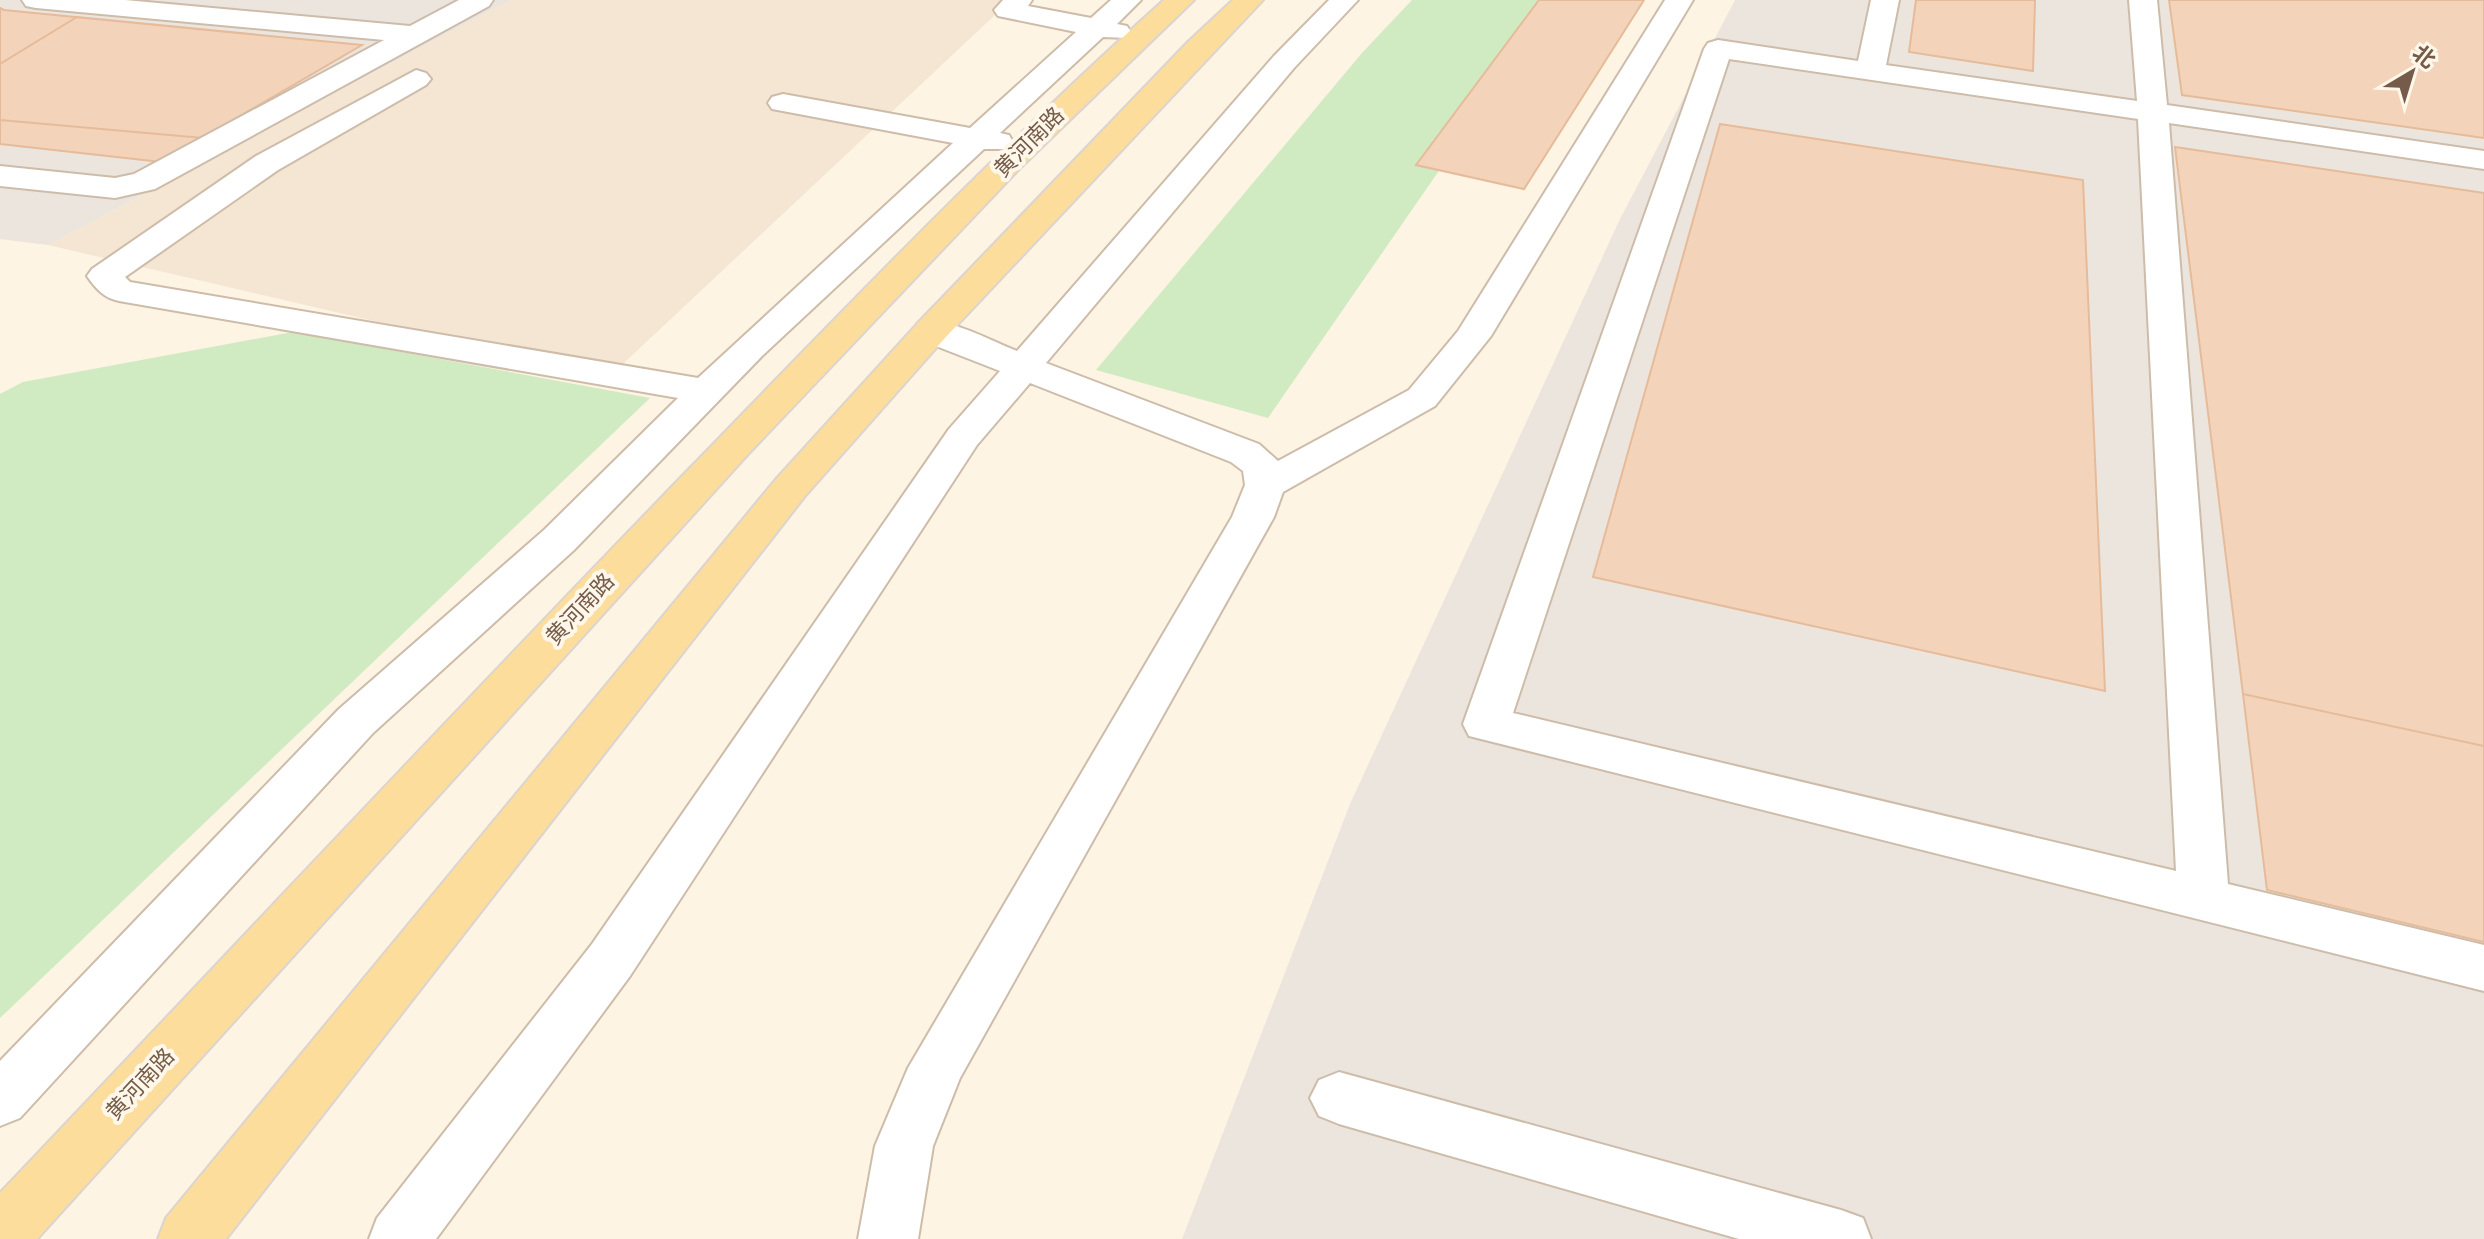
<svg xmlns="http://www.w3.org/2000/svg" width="2484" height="1239" viewBox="0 0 2484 1239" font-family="Arial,'Noto Sans SC',sans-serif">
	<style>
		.residential { fill: #f4e6d2 }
		.industrial { fill: #ece5de }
		.green { fill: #d0eac2 }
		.building { fill: #f3d4ba; stroke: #e6bb9a; stroke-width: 2 }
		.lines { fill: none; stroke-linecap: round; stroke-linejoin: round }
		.minor-casing { stroke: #cebcaa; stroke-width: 4 }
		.major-casing { stroke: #dbd4d0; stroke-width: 4 }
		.minor { fill: #fff; fill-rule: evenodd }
		.major { fill: #fddd9b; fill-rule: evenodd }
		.labels { text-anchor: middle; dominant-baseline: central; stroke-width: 8; stroke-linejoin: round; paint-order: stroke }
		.street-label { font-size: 22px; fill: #755b49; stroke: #fff8ea }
	</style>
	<rect width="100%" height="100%" fill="#fdf4e3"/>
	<path class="residential" d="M511,0h500l-401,376 -562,-131z"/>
	<path class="industrial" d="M0,0h511l-463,245 -48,-6z
		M1735,0h749v1239h-1302l168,-435 270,-585z"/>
	<path class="green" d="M1412,0h145l-289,418 -172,-48 266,-317z
		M293,332l357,66 -650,620v-624l23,-12z"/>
	<path class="building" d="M1539,0h105l-120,189 -108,-24z
		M1916,0h119l-2,71 -124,-19z
		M2169,0h315v138l-302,-43z
		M0,8l4,2 358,35 -201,117 -161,-18z
		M77,17l285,28 -159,93 -203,-18v-56z
		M1720,124l363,56 22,511 -512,-114z
		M2175,147l309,46v553l-241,-52z
		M2243,694l241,52v196l-217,-52z"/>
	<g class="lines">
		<defs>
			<path id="minor" d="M22,0h103l285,26 49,-26h34l-4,6 -334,183 -40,9 -115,-12v-20l115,12 19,-4 250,-134 -348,-32 -10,-2z
				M1003,0h29l-4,6 63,12 20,-18h30l-24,24 10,2 4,6 -4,6 -24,-1 -103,96 9,2 4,7 -4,7h-25l-222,207 -188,194 -201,183 -353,385 -20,8v-65l339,-352 205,-179 134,-132 -559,-97c-15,-3 -23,-12 -32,-25l5,-7 164,-113 160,-86 10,3 5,6 -5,6 -148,85 -153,107 5,5 568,96 255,-235 -181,-34 -4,-6 4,-6 11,-3 187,34 106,-96 -78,-16 -4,-6z
				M1329,0h29l-64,68 -248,295 213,81 19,17 131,-71 49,-59 207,-331h28l-202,336 -56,70 -152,86 -9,25 -314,561 -27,68 -15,93h-60l17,-93 33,-78 324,-551 13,-32 -2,-14 -12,-9 -201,-79 -53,62 -347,531 -194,263h-67l8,-21 215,-274 357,-515 51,-58 -82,-32 -5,-8 5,-8c31,-7 70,17 99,28l257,-295z
				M1871,0h28l-13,65 251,36 -8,-101h28l10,105 317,46v18l-315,-46 59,761 256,61v46l-1015,-255 -6,-12 241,-675 4,-6 10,-3 140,21zM1729,59l409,60 38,752 -663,-158z
				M1339,1072l502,138 22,8 8,21h-132l-400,-115 -20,-8 -9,-18 9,-18z"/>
			<path id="major" d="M1164,0h30l-174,168 -270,284 -713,787h-37v-46c231,-243 460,-488 693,-728 154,-159 307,-318 471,-465z
				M1233,0h30l-319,339 -139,157 -579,743h-68l8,-21 611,-740 141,-155 270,-281z"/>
		</defs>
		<use href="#minor" class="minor-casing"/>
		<use href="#major" class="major-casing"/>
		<use href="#minor" class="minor"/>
		<use href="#major" class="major"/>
	</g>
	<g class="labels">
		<g class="street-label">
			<text transform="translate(1029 142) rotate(-45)">黄河南路</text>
			<text transform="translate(580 609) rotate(-47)">黄河南路</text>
			<text transform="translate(140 1084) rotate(-47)">黄河南路</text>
		</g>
	</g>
	<g transform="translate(2412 72) rotate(38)" stroke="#fff8ea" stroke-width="6" paint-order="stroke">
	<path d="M0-6L14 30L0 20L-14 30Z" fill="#755b49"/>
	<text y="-12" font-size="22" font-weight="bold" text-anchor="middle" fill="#755b49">北</text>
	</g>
</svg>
